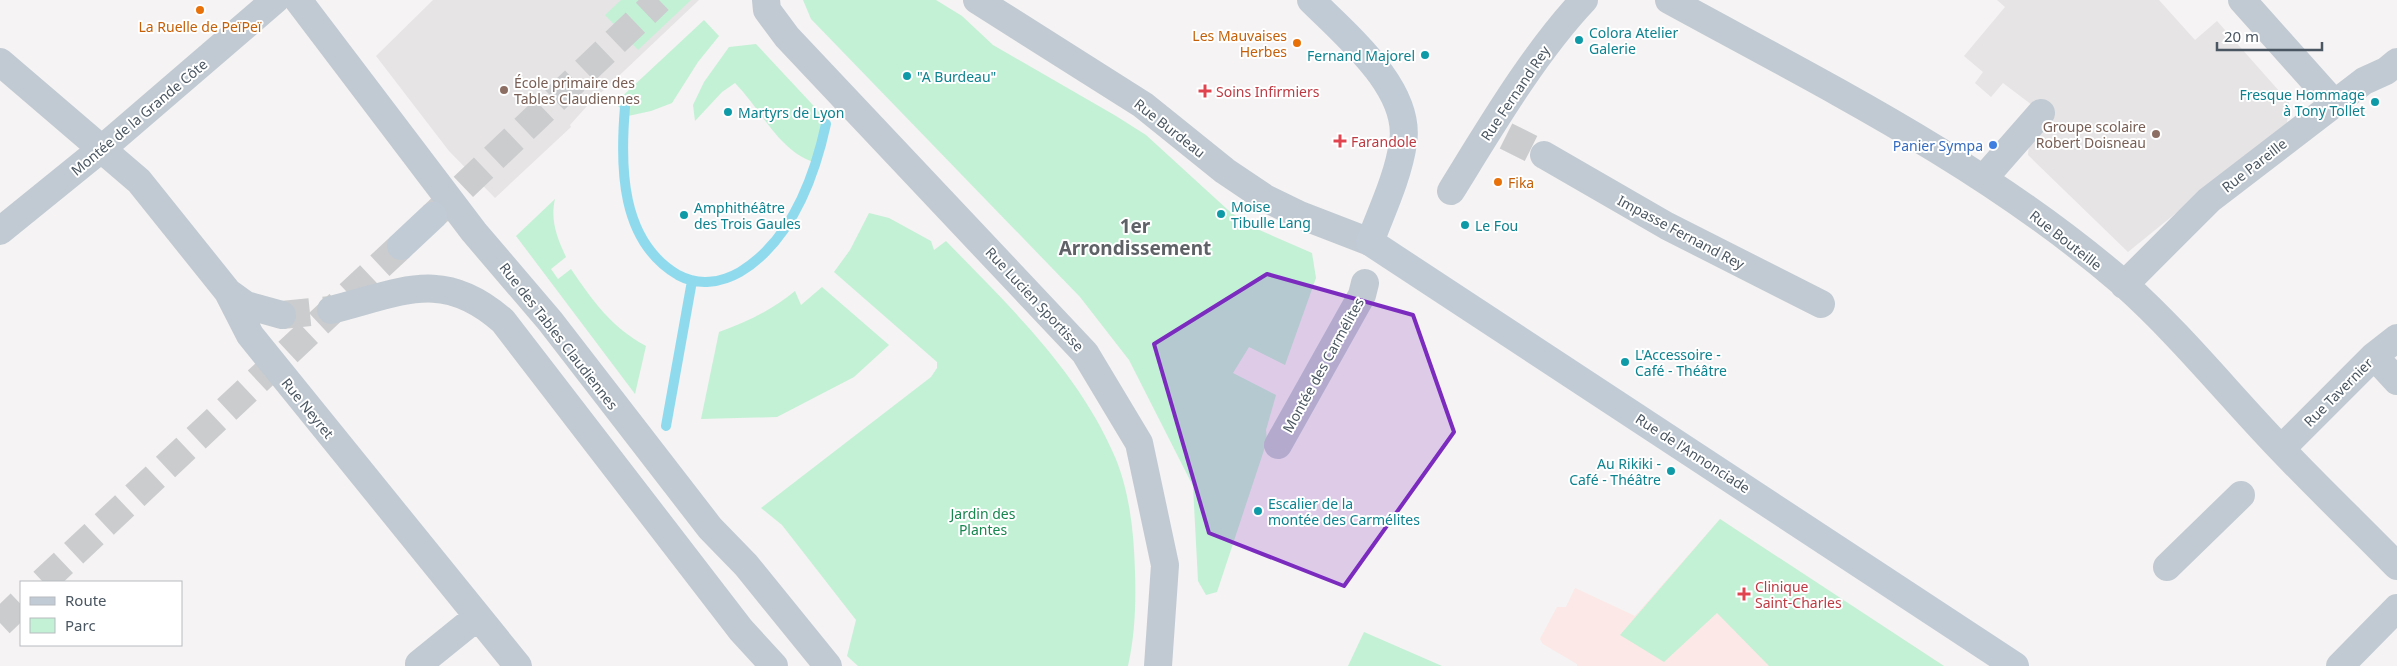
<svg xmlns="http://www.w3.org/2000/svg" width="2397" height="666" viewBox="0 0 2397 666" font-family="'Noto Sans',sans-serif">
	<style>
		.education { fill: #e6e4e5 }
		.medical { fill: #fce8e6 }
		.green { fill: #c3f1d5 }
		.lines { fill: none; stroke-linecap: round; stroke-linejoin: round }
		.stream { stroke: #90daee; stroke-width: 10 }
		.street-tunnel { stroke: #caccce; stroke-width: 28; stroke-dasharray: 28 14; stroke-linecap: butt }
		.secondary-tunnel { stroke: #caccce; stroke-width: 28; stroke-dasharray: 28 14; stroke-linecap: butt }
		.street { stroke: #c1cad2; stroke-width: 28 }
		.secondary { stroke: #c1cbd6; stroke-width: 28 }
		.marked { fill: #7b2cbf; fill-opacity: 0.2; stroke: #7b2cbf; stroke-width: 4; stroke-linejoin: round }
		.food-dot { fill: #e8710a; stroke: #fff; stroke-width: 2 }
		.culture-dot { fill: #0f9aa8; stroke: #fff; stroke-width: 2 }
		.education-dot { fill: #8d6e63; stroke: #fff; stroke-width: 2 }
		.health-dot { fill: #e0444e; stroke: #fff; stroke-width: 2 }
		.shop-dot { fill: #3f7fe0; stroke: #fff; stroke-width: 2 }
		.labels { text-anchor: middle; dominant-baseline: central; stroke-width: 4; stroke-linejoin: round; paint-order: stroke }
		.food-label { font-size: 14px; fill: #c56008; stroke: #fff }
		.culture-label { font-size: 14px; fill: #0d838f; stroke: #fff; text-anchor: start }
		.education-label { font-size: 14px; fill: #785e54; stroke: #fff; text-anchor: start }
		.health-label { font-size: 14px; fill: #be3a42; stroke: #fff; text-anchor: start }
		.street-label { font-size: 14px; fill: #4a5661; stroke: #fff }
		.shop-label { font-size: 14px; fill: #366cbe; stroke: #fff; text-anchor: end }
		.park-label { font-size: 14px; fill: #17864f; stroke: #fff }
		.district-label { font-size: 19px; font-weight: bold; fill: #5f6368; stroke: #fff }
	</style>
	<rect width="100%" height="100%" fill="#f5f3f3"/>
	<path class="education" d="M433,0h266l-112,106 -17,19 1,2 -76,71 -46,-47 -73,-95z
		M1997,0h162l36,40 22,-19 72,81 -2,21 -159,129 -100,-97 4,-50 -29,-22 -12,14 -16,-14 8,-11 -19,-16 41,-49z"/>
	<path class="medical" d="M1720,519l122,81 102,66h-367v-2l-34,-20 -3,-5 17,-32h9l9,-19 60,28z"/>
	<path class="green" d="M621,0h70l-53,50 -33,-35z
		M803,0h133l26,16 31,29 123,71 30,19 82,75 20,15 64,28 4,25 -31,87 -36,-18 -16,26 43,22 -10,35 1,11 -50,151 -11,3 -8,-14 -5,-95 -64,-126 -49,-63 -269,-278z
		M704,20l15,16 -21,26 -26,41 -21,8 -23,5 -13,-13z
		M756,44l69,74 -12,44c-36,-13 -52,-53 -78,-79l-13,9 -27,29 -2,-16 11,-23 25,-35z
		M555,199c-5,21 2,39 11,58l-15,12 7,10 13,-10c21,31 41,59 75,77l-11,48 -119,-158z
		M869,213l20,5 42,23 3,9 12,-9c63,65 133,131 169,216 15,36 19,77 20,115 1,32 0,63 -7,94h-270l-11,-10 9,-36 -74,-95 -21,-17 170,-131 6,-9v-6l-103,-90 16,-22z
		M822,287l67,58 -35,32 -77,40 -76,2 18,-87c28,-10 53,-22 76,-41l6,14z
		M1720,519l224,147h-175l-52,-53 -53,49 -44,-27z
		M1364,632l78,34h-94z"/>
	<g class="lines">
		<path class="stream" d="M625,107c-5,59 -5,134 53,168 20,11 43,8 62,-3 51,-31 74,-93 86,-148
			M666,426l26,-145"/>
		<path class="street-tunnel" d="M1506,136l38,19
			M282,315l49,-5"/>
		<path class="secondary-tunnel" d="M433,216l226,-216
			M43,582l358,-336
			M0,623l21,-20"/>
		<path class="street" d="M298,0l176,232 76,89 160,207 36,37 82,101
			M766,0l1,10 20,27 298,316 54,90 26,122 -7,101
			M977,0l166,105 82,66 40,27 35,17 70,27
			M1669,0c157,86 319,166 455,284 57,51 105,111 158,166 37,39 77,77 115,116
			M2242,0l92,103
			M0,62l139,119 89,111 22,43 268,331
			M1544,155l123,71 154,78
			M1984,178l57,-65
			M1451,191c39,-63 83,-138 133,-191
			M0,231l111,-90 164,-141
			M2124,285l85,-85 155,-119 22,-10 11,-9
			M228,292l18,13 36,10
			M331,310c69,-17 111,-43 172,11l238,309 33,36
			M2374,356l23,25
			M1278,445l84,-150 3,-12
			M2281,449l93,-93 23,-18
			M2167,567l74,-72
			M419,664l58,-47
			M2340,666l57,-58"/>
		<path class="secondary" d="M1311,0c35,35 101,89 92,143 -5,34 -21,67 -33,99l645,424
			M401,246l32,-30"/>
	</g>
	<path class="marked" d="M1267,274l146,41 41,117 -110,154 -135,-53 -55,-189z"/>
	<g class="food-dot">
		<circle cx="200" cy="10" r="5"/>
		<circle cx="1297" cy="43" r="5"/>
		<circle cx="1498" cy="182" r="5"/>
	</g>
	<g class="culture-dot">
		<circle cx="1579" cy="40" r="5"/>
		<circle cx="1425" cy="55" r="5"/>
		<circle cx="907" cy="76" r="5"/>
		<circle cx="2375" cy="102" r="5"/>
		<circle cx="728" cy="112" r="5"/>
		<circle cx="1221" cy="214" r="5"/>
		<circle cx="684" cy="215" r="5"/>
		<circle cx="1465" cy="225" r="5"/>
		<circle cx="1625" cy="362" r="5"/>
		<circle cx="1671" cy="471" r="5"/>
		<circle cx="1258" cy="511" r="5"/>
	</g>
	<g class="education-dot">
		<circle cx="504" cy="90" r="5"/>
		<circle cx="2156" cy="134" r="5"/>
	</g>
	<g class="health-dot">
		<path d="M1202.5 83.5h5v5h5v5h-5v5h-5v-5h-5v-5h5z"/>
		<path d="M1337.5 133.5h5v5h5v5h-5v5h-5v-5h-5v-5h5z"/>
		<path d="M1741.5 586.5h5v5h5v5h-5v5h-5v-5h-5v-5h5z"/>
	</g>
	<circle class="shop-dot" cx="1993" cy="145" r="5"/>
	<g class="labels">
		<g class="food-label">
			<text x="200" y="26">La Ruelle de PeïPeï</text>
			<text x="1287" y="35" text-anchor="end">Les Mauvaises<tspan x="1287" dy="16">Herbes</tspan></text>
			<text x="1508" y="182" text-anchor="start">Fika</text>
		</g>
		<g class="culture-label">
			<text x="1589" y="32">Colora Atelier<tspan x="1589" dy="16">Galerie</tspan></text>
			<text x="1415" y="55" text-anchor="end">Fernand Majorel</text>
			<text x="917" y="76">"A Burdeau"</text>
			<text x="2365" y="94" text-anchor="end">Fresque Hommage<tspan x="2365" dy="16">à Tony Tollet</tspan></text>
			<text x="738" y="112">Martyrs de Lyon</text>
			<text x="1231" y="206">Moise<tspan x="1231" dy="16">Tibulle Lang</tspan></text>
			<text x="694" y="207">Amphithéâtre<tspan x="694" dy="16">des Trois Gaules</tspan></text>
			<text x="1475" y="225">Le Fou</text>
			<text x="1635" y="354">L'Accessoire -<tspan x="1635" dy="16">Café - Théâtre</tspan></text>
			<text x="1661" y="463" text-anchor="end">Au Rikiki -<tspan x="1661" dy="16">Café - Théâtre</tspan></text>
			<text x="1268" y="503">Escalier de la<tspan x="1268" dy="16">montée des Carmélites</tspan></text>
		</g>
		<g class="education-label">
			<text x="514" y="82">École primaire des<tspan x="514" dy="16">Tables Claudiennes</tspan></text>
			<text x="2146" y="126" text-anchor="end">Groupe scolaire<tspan x="2146" dy="16">Robert Doisneau</tspan></text>
		</g>
		<g class="health-label">
			<text x="1216" y="91">Soins Infirmiers</text>
			<text x="1351" y="141">Farandole</text>
			<text x="1755" y="586">Clinique<tspan x="1755" dy="16">Saint-Charles</tspan></text>
		</g>
		<g class="street-label">
			<text transform="translate(1515 93) rotate(-56)">Rue Fernand Rey</text>
			<text transform="translate(139 117) rotate(-40)">Montée de la Grande Côte</text>
			<text transform="translate(1170 128) rotate(38)">Rue Burdeau</text>
			<text transform="translate(2254 165) rotate(-38)">Rue Pareille</text>
			<text transform="translate(1681 232) rotate(28)">Impasse Fernand Rey</text>
			<text transform="translate(2066 240) rotate(38)">Rue Bouteille</text>
			<text transform="translate(1035 299) rotate(47)">Rue Lucien Sportisse</text>
			<text transform="translate(559 336) rotate(52)">Rue des Tables Claudiennes</text>
			<text transform="translate(1323 365) rotate(-61)">Montée des Carmélites</text>
			<text transform="translate(2338 392) rotate(-45)">Rue Tavernier</text>
			<text transform="translate(308 408) rotate(51)">Rue Neyret</text>
			<text transform="translate(1693 453) rotate(33)">Rue de l'Annonciade</text>
		</g>
		<g class="shop-label">
			<text x="1983" y="145">Panier Sympa</text>
		</g>
		<g class="park-label">
			<text x="983" y="513">Jardin des<tspan x="983" dy="16">Plantes</tspan></text>
		</g>
		<g class="district-label">
			<text x="1135" y="226">1er<tspan x="1135" dy="22">Arrondissement</tspan></text>
		</g>
	</g>
	<rect x="20" y="581" width="162" height="65" fill="#ffffff" stroke="#b7bbc0"/>
	<rect x="30" y="597" width="25" height="8" fill="#c1cbd6" stroke="#b7bbc0"/>
	<text x="65" y="606" font-size="15" fill="#4a5661">Route</text>
	<rect x="30" y="618" width="25" height="15" fill="#c3f1d5" stroke="#b7bbc0"/>
	<text x="65" y="631" font-size="15" fill="#4a5661">Parc</text>
	<path d="M2217 42v8h105v-8" fill="none" stroke="#4a5661" stroke-width="2.5"/>
	<text x="2224" y="42" font-size="15" fill="#4a5661" stroke="#ffffff" stroke-width="4" paint-order="stroke">20 m</text>
</svg>
